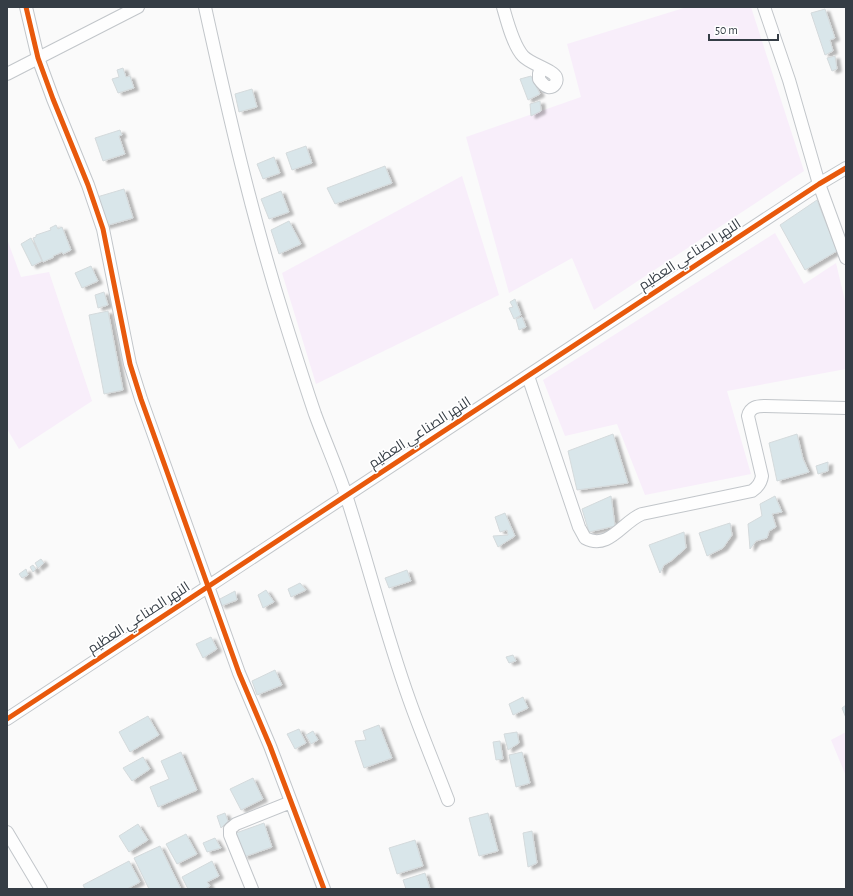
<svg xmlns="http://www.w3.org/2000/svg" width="853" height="896" viewBox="0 0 853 896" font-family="'Alegreya Sans',Cairo,sans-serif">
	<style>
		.green { fill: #f8eefa }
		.building { fill: #d9e6ea; stroke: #d4dadc; filter: url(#shadow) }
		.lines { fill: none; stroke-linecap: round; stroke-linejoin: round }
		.minor-casing { stroke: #c2c6ca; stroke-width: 14 }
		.minor { stroke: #fefefe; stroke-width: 12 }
		.cycleway-casing { stroke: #fff; stroke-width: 8 }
		.cycleway { stroke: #e8590c; stroke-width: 5 }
		.labels { text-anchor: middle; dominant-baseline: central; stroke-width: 3.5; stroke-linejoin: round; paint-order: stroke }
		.street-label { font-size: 14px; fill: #353d45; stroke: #fff }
	</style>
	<defs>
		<filter id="shadow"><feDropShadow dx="4.5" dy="2.5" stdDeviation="1" flood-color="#0004"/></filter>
	</defs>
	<rect width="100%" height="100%" fill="#fafafa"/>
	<path class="green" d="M687,7h64l53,164 -210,139 -22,-52 -63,35 -43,-156 115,-40 -14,-53z
		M462,176l37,119 -183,89 -34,-111z
		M775,233l29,51 32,-21 10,42v64l-119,22 24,83 -106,21 -28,-71 -52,12 -22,-56z
		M7,239l14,38 28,-5 43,129 -73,48 -12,-20z
		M846,732v44l-15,-36z"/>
	<path class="building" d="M825,9l10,29 -5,2 3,11 -8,4 -14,-42z
		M835,56l2,13 -5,2 -5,-13z
		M123,68l3,9 4,-1 4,12 -16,5 -6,-14 7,-2 -2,-7z
		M531,76l9,18 -12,6 -8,-21z
		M252,89l5,18 -18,5 -4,-18z
		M540,101l1,10 -10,5 -1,-12z
		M120,130l2,5 -3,1 6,18 -22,7 -8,-23z
		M306,146l6,17 -20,7 -6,-17z
		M274,157l6,16 -17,6 -6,-15z
		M385,166l7,17 -57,21 -8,-16z
		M124,189l9,29 -28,8 -8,-29z
		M281,191l8,21 -20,7 -8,-20z
		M817,200l20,51 -32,19 -25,-45z
		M289,221l12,23 -22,10 -8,-24z
		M56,225l2,4 4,-2 9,23 -8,4 -1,-2 -9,4 1,1 -11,5 -10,-24 3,-1v-2l15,-5 -1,-2z
		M31,238l11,23 -10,5 -11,-22z
		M91,266l7,15 -16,7 -7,-15z
		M104,292l4,13 -10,3 -3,-13z
		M515,299l6,16 -7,4 -5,-11 4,-1 -3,-5z
		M108,311l15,79 -19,4 -15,-79z
		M522,317l4,10 -7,3 -3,-11z
		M613,434l15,49 -51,7 -9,-39z
		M797,434l6,25 6,13 -32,9 -8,-38z
		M828,462v9l-10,3 -2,-8z
		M611,496l4,30 -26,6 -7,-23z
		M775,496l7,16 -10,2 4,13 -7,4 -2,7 -11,3 -6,8 -2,-25 14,-8 -2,-12z
		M505,513l10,23 -17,11 -5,-11 15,-1 -1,-5 -7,2 -5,-15z
		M730,523l2,12 -9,13 -16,8 -8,-23z
		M684,532l2,16 -15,13 -7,4 -4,8 -11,-28z
		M41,559l3,4 -6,5 -3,-5z
		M33,565l3,4 -3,3 -3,-5z
		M26,569l2,6 -6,3 -3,-4z
		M407,570l4,11 -22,7 -4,-10z
		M300,583l6,7 -15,7 -3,-8z
		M266,590l8,12 -11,6 -5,-13z
		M235,591l2,9 -16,6 -3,-6z
		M211,637l6,12 -14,9 -7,-14z
		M513,655l3,6 -7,2 -3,-6z
		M275,670l7,15 -25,10 -5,-14z
		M523,697l5,11 -15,7 -4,-11z
		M846,705v13l-4,-10z
		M148,716l11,19 -29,17 -11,-20z
		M379,725l13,33 -28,10 -9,-27 11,-1 -3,-9z
		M299,729l7,14 -11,6 -8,-15z
		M313,731l5,9 -7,4 -5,-9z
		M517,732l2,11 -11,7 -4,-16z
		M500,741l3,18 -7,1 -3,-18z
		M181,752l16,38 -39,17 -8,-20 19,-8 -8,-18z
		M522,752l8,31 -14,4 -7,-32z
		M143,757l7,12 -18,12 -9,-13z
		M253,778l10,21 -22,11 -11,-21z
		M225,813l3,8 -7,7 -4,-12z
		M488,813l10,38 -19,5 -10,-38z
		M264,823l8,24 -28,10 -8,-24z
		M138,824l10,16 -19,12 -10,-16z
		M532,831l5,32 -9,4 -5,-34z
		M186,834l11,20 -20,10 -11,-20z
		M215,838l6,10 -14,4 -4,-9z
		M415,840l8,26 -26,8 -8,-26z
		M160,846l21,43h-32l-15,-31z
		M129,861l11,21 -13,7h-42l-2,-4z
		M212,861l7,15 -12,6 3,4 -5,3h-17l-6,-12z
		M425,873l5,16h-24l-3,-9z"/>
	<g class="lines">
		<defs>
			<path id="minor" d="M26,7l12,51 15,41 35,86 15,44 27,135 11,35 98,274 31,73 54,143
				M205,7c23,105 47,209 79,311 10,32 20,64 31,96 10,27 22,54 31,81 22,68 39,137 63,204 12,34 26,67 39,101
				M503,7c4,14 10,38 20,49 7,8 30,14 33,21 2,5 -2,11 -8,10 -4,-1 -7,-5 -9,-8v-6l5,-4
				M764,7l25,73 30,104 27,74
				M7,74l131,-67
				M528,376l51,151 6,11c24,13 38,-17 57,-24l110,-23c6,-4 9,-8 10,-15l-14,-60c2,-9 9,-10 17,-10l81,2
				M7,719l812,-535 27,-16
				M7,832l34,57
				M252,889l-22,-54v-6l6,-5 55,-22"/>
		</defs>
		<use href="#minor" class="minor-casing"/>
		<use href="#minor" class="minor"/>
		<defs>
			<path id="cycleway" d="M26,7l12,51 15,41 35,86 15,44 27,135 11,35 98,274 31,73 54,143
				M7,719l812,-535 27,-16"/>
		</defs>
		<use href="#cycleway" class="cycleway-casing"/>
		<use href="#cycleway" class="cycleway"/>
	</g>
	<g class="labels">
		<g class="street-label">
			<text transform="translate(690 255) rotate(-33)">النهر الصناعي العظيم</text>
			<text transform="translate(420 433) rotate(-33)">النهر الصناعي العظيم</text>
			<text transform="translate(139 618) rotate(-33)">النهر الصناعي العظيم</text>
		</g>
	</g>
	<rect width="853" height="896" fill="none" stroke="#353d45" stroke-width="16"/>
	<path d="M709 34v6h69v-6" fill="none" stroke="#353d45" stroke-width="2"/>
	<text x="715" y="34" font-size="12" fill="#353d45" stroke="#ffffff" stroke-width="3" paint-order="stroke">50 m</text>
</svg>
